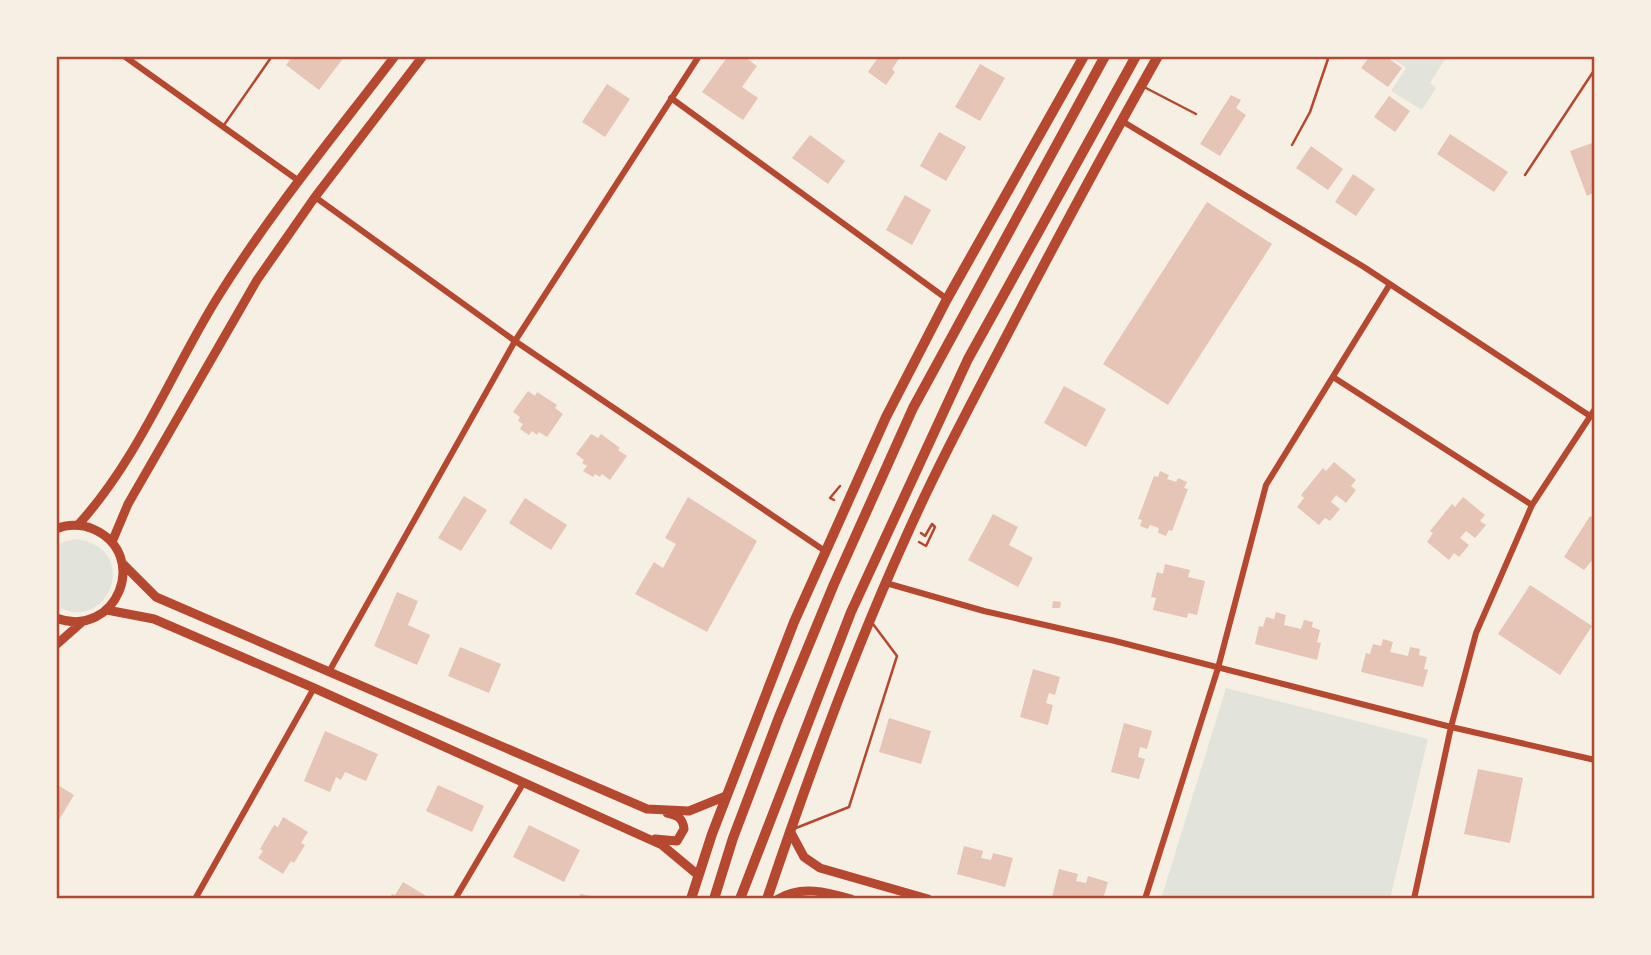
<svg xmlns="http://www.w3.org/2000/svg" width="1651" height="955" viewBox="0 0 1651 955" font-family="'Titillium Web',sans-serif">
	<style>
		.green { fill: #e2e4dc }
		.building { fill: #e6c5b7 }
		.lines { fill: none; stroke-linecap: round; stroke-linejoin: round }
		.path { stroke: #b5482f; stroke-width: 2.5 }
		.service { stroke: #b5482f; stroke-width: 2.5 }
		.minor { stroke: #b5482f; stroke-width: 6 }
		.secondary { stroke: #b5482f; stroke-width: 9 }
		.trunk { stroke: #b5482f; stroke-width: 10 }
		.neatline { fill: none; stroke: #b5482f; stroke-width: 2.5 }
	</style>
	<rect width="100%" height="100%" fill="#f6efe4"/>
	<path class="green" d="M1389,56h58l-17,27 6,5 -14,22 -31,-19 15,-23z
		M77,539c68,11 27,99 -21,66v-59l10,-5z
		M1226,688l202,51 -38,160h-229z"/>
	<path class="building" d="M293,56h52l-26,34 -33,-25z
		M728,56h15l14,10 -15,21 16,11 -15,22 -41,-28z
		M879,56h22l-9,13 3,3 -9,13 -18,-13z
		M1370,56h15l17,12 -14,19 -27,-19z
		M980,64l25,14 -25,43 -25,-14z
		M607,84l23,15 -25,38 -23,-15z
		M1231,95l10,5 -5,8 10,7 -26,41 -20,-12z
		M1389,96l21,15 -15,21 -21,-15z
		M939,132l27,15 -20,34 -26,-15z
		M1450,134l58,38 -14,20 -57,-38z
		M810,135l35,26 -17,23 -36,-26z
		M1595,142v50l-8,4 -17,-45z
		M1311,146l32,23 -15,21 -32,-22z
		M1353,174l22,15 -19,27 -21,-14z
		M905,195l26,15 -19,35 -26,-15z
		M1207,202l65,42 -104,161 -65,-41z
		M1064,386l42,23 -20,38 -42,-24z
		M528,391l7,5 2,-4 20,13 -2,3 8,6 -16,23 -8,-5 -2,3 -5,-4 -3,4 -9,-6 3,-5 -5,-3 2,-4 -7,-5z
		M591,434l7,4 3,-4 19,14 -2,2 9,6 -17,24 -8,-6 -2,3 -5,-3 -2,3 -10,-6 4,-5 -5,-3 2,-3 -8,-6z
		M1334,462l22,18 -5,6 5,4 -10,13 -10,-8 -5,7 9,7 -10,12 -5,-3 -6,7 -22,-18 7,-9 -3,-3 22,-27 3,3z
		M1160,471l9,4 -2,4 9,3 2,-4 9,4 -3,6 4,1 -16,42 -3,-1 -3,6 -8,-3 1,-5 -9,-3 -2,4 -8,-3 2,-6 -4,-1 16,-43 4,1z
		M464,496l23,14 -26,41 -23,-13z
		M688,497l69,44 -50,91 -72,-38 19,-32 9,6 13,-24 -11,-6z
		M1463,497l22,18 -5,6 6,4 -11,13 -9,-7 -6,7 9,7 -10,12 -5,-4 -5,7 -22,-18 6,-9 -3,-2 22,-27 3,3z
		M525,498l42,27 -16,25 -42,-27z
		M993,514l25,13 -9,18 24,13 -15,29 -50,-27z
		M1590,516l5,3v38l-11,13 -20,-13z
		M1165,564l25,6 -2,7 17,4 -8,34 -9,-2 -1,5 -34,-8 3,-12 -5,-1 6,-25 6,2z
		M1530,585l62,41 -32,49 -62,-41z
		M397,592l21,9 -10,24 22,10 -13,30 -43,-19z
		M1053,601l8,1 -1,6h-8z
		M1276,612l10,3 -2,10 17,4 3,-9 9,2 -1,5 8,3 -3,12 4,1 -4,17 -62,-16 4,-18 4,1 3,-10 8,2z
		M1383,639l10,3 -3,10 18,4 2,-9 10,2 -1,6 8,2 -3,12 4,1 -5,17 -62,-15 5,-19 4,1 3,-10 8,2z
		M460,647l41,17 -12,29 -41,-17z
		M1033,669l27,8 -5,18 -6,-2 -3,10 7,2 -5,20 -28,-8z
		M889,718l42,13 -10,33 -42,-12z
		M1124,723l28,8 -5,18 -7,-2 -2,10 7,2 -6,20 -28,-7z
		M325,731l53,23 -12,27 -21,-9 -4,8 -5,-3 -6,15 -26,-11z
		M1478,769l45,9 -13,65 -46,-9z
		M56,784l18,11 -18,30z
		M438,785l46,21 -12,26 -46,-21z
		M283,817l25,15 -7,11 4,2 -11,18 -3,-2 -8,13 -25,-16 5,-7 -3,-2 14,-24 4,2z
		M529,825l51,25 -16,32 -51,-25z
		M964,846l19,5 -2,7 10,2 2,-7 20,5 -8,29 -48,-13z
		M1059,869l19,5 -2,7 10,2 2,-7 20,6 -5,17 -51,-2z
		M403,882l25,15 -1,2h-38l3,-5 3,1z
		M580,894l23,4v1h-24z"/>
	<g class="lines">
		<path class="path" d="M834,500l-4,-2 10,-12
			M919,542l7,4 9,-19 -3,-3 -7,12 -4,-3"/>
		<path class="service" d="M1144,87l52,27
			M224,125l46,-66
			M1292,145l18,-33 19,-56
			M1525,175l70,-106
			M796,828l53,-21 48,-151 -24,-32"/>
		<path class="minor" d="M124,56l175,125
			M671,98l276,201
			M1122,121l242,146 226,149
			M315,197l200,144 310,210
			M1333,377l199,128
			M886,583l98,28 131,30 336,86 25,-94 56,-128 63,-96
			M330,670l185,-329 184,-285
			M56,898l1,1
			M195,899l119,-211
			M455,899l69,-117
			M1145,899l73,-231 48,-183 124,-201
			M1414,899l37,-172 144,33"/>
		<path class="secondary" d="M78,525c60,-66 92,-150 138,-225 53,-86 118,-164 179,-244
			M56,529c11,-5 26,-5 37,0 58,25 24,111 -37,89
			M112,542l16,-38 129,-224 58,-83 108,-141
			M122,563l34,34 491,212 42,2 37,-15
			M107,610l47,9 160,69 348,157 36,30
			M56,645l26,-23
			M790,831l14,26 16,11 108,31
			M655,839l22,2 7,-12c-1,-11 -7,-14 -17,-16
			M778,899c23,-14 49,-7 73,0"/>
		<path class="trunk" d="M691,899l21,-65 82,-212 92,-205 61,-118 137,-243
			M714,899l19,-61 46,-121 55,-133 79,-176 192,-352
			M740,899l111,-287 117,-253 168,-303
			M767,899c41,-122 85,-243 138,-360 31,-70 67,-137 102,-204 49,-94 99,-187 151,-279"/>
	</g>
	<rect width="1651" height="955" fill="none" stroke="#f6efe4" stroke-width="116"/>
	<rect x="58" y="58" width="1535" height="839" class="neatline"/>
</svg>
